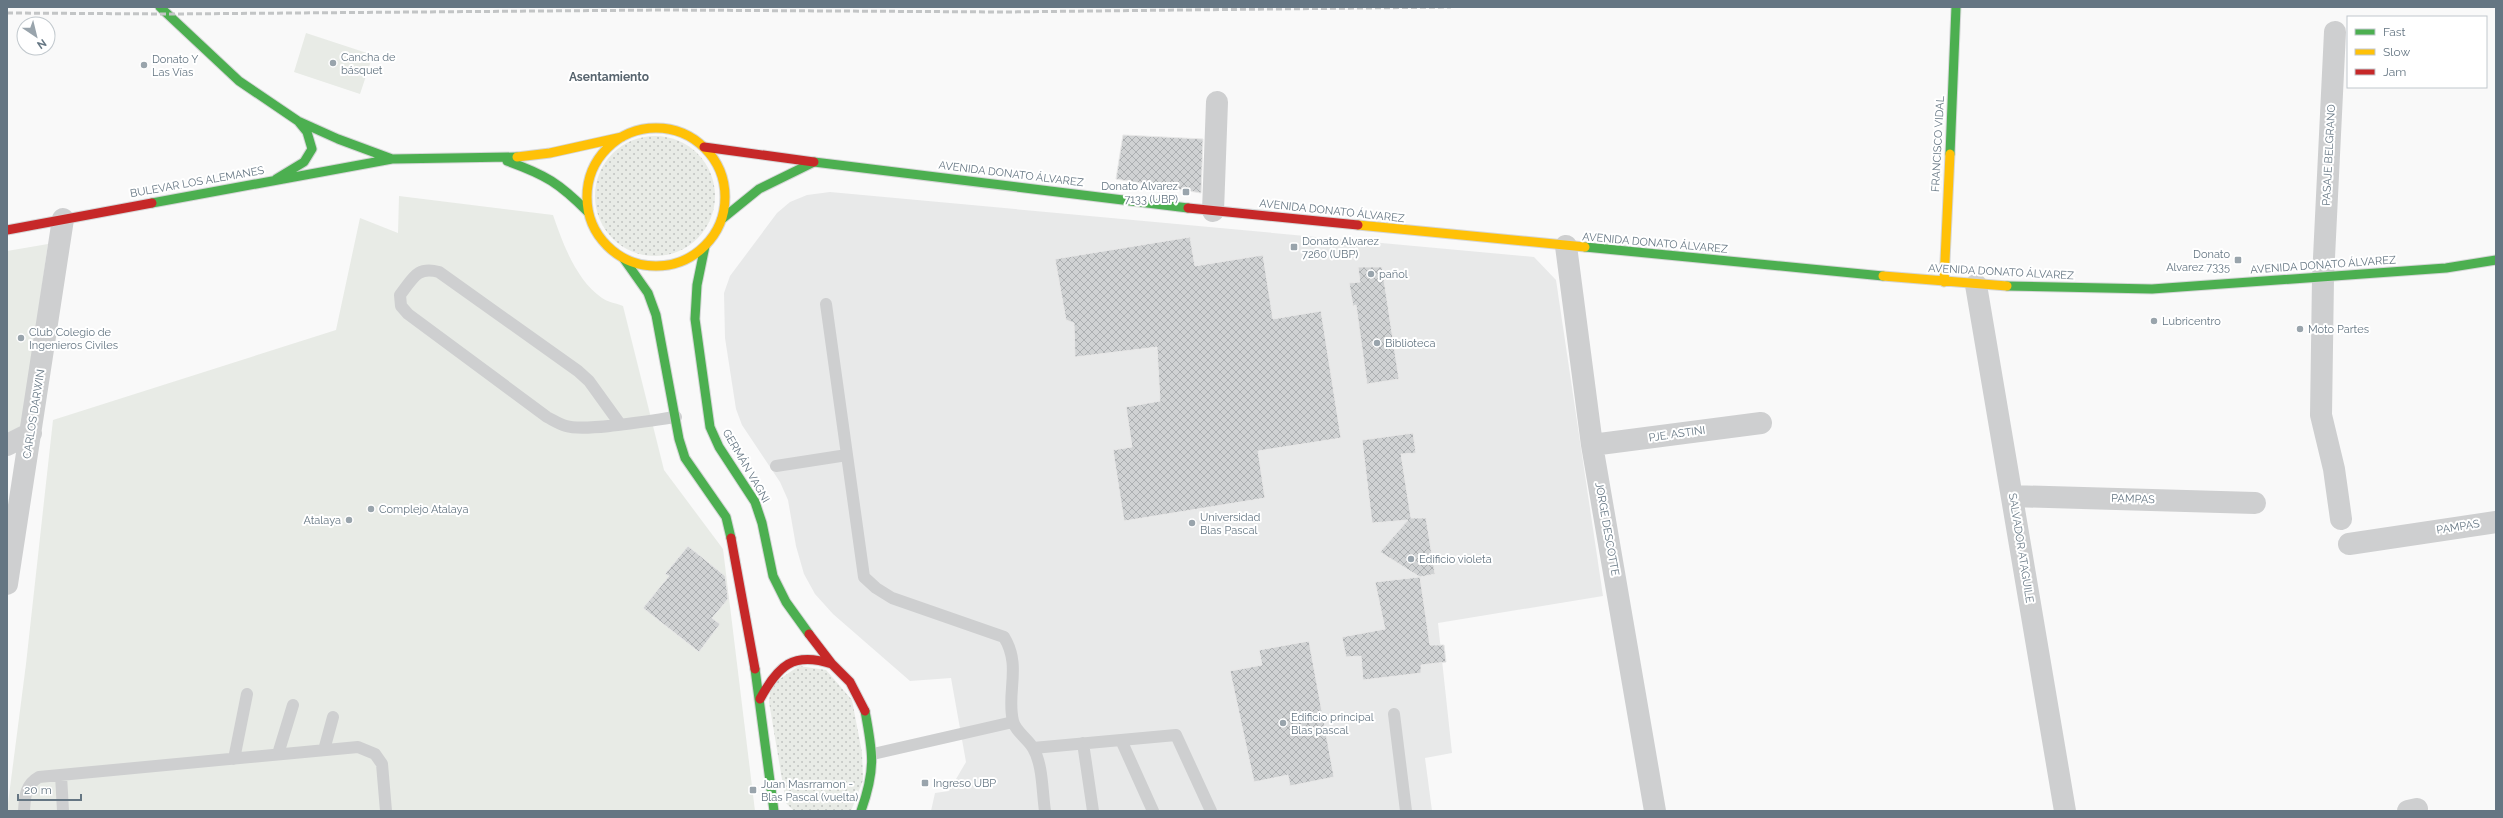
<svg xmlns="http://www.w3.org/2000/svg" width="2503" height="818" viewBox="0 0 2503 818" font-family="Raleway,sans-serif">
	<style>
		.built { fill: #e8e9e9 }
		.grass { fill: url(#grass-dots) }
		.park { fill: #e8ebe6 }
		.building { fill: url(#building-cross-hatch); stroke: #e8e8e8 }
		.lines { fill: none; stroke-linecap: round; stroke-linejoin: round }
		.fast-casing { stroke: #d5d6d7; stroke-width: 11 }
		.slow-casing { stroke: #d5d6d7; stroke-width: 11 }
		.jam-casing { stroke: #d5d6d7; stroke-width: 11 }
		.lane { stroke: #cecfd0; stroke-width: 12 }
		.street { stroke: #cecfd0; stroke-width: 22 }
		.fast { stroke: #4caf50; stroke-width: 9 }
		.slow { stroke: #ffc107; stroke-width: 9 }
		.jam { stroke: #c62828; stroke-width: 9 }
		.rail { stroke: #c3c5c6; stroke-width: 3; stroke-dasharray: 6 3; stroke-linecap: butt }
		.poi-dot { fill: #99a4ac; stroke: #fff; stroke-width: 1.5 }
		.labels { text-anchor: middle; dominant-baseline: central; stroke-width: 4; stroke-linejoin: round; paint-order: stroke }
		.poi-label { font-size: 11px; fill: #657683; stroke: #fff; text-anchor: start }
		.street-label { font-size: 11px; fill: #657683; stroke: #fff }
		.neighbourhood-label { font-size: 12px; font-weight: bold; fill: #57646e; stroke: #fff }
	</style>
	<defs>
		<pattern id="grass-dots" width="8" height="8" patternUnits="userSpaceOnUse"><rect width="8" height="8" fill="#e8ebe6"/><path d="M2 2h.1M6 6h.1" fill="none" stroke="#c0c3c0" stroke-width="1.8" stroke-linecap="round"/></pattern>
		<pattern id="building-cross-hatch" width="8" height="8" patternUnits="userSpaceOnUse"><rect width="8" height="8" fill="#d0d2d3"/><path d="M0 0l8 8M0 8l8-8" fill="none" stroke="#acafb1"/></pattern>
	</defs>
	<rect width="100%" height="100%" fill="#f9f9f9"/>
	<path class="built" d="M830,192l704,65 22,23 47,316 -165,27 14,130 -27,5 7,53h-501l4,-18 14,-2 17,-29 -15,-84 -41,3 -77,-67 -18,-20 -11,-20 -8,-28 -8,-46 -8,-18 -38,-57 -6,-16 -11,-71 -1,-45 6,-17 47,-63 13,-11 17,-7z"/>
	<path class="grass" d="M595 196a60 60 0 1 1 120 0a60 60 0 1 1-120 0Z
		M799,666l27,4 26,30 10,53 1,27 -12,31h-57l-8,-8 -17,-101 2,-17z"/>
	<path class="park" d="M306,33l67,22 -13,39 -66,-22z
		M399,196l154,19c10,29 23,65 49,83 5,4 14,5 21,8l41,164 59,79 32,262h-748l19,-147 27,-244 283,-90 24,-112 38,15z
		M48,244l-26,182 -15,7v-182z"/>
	<path class="building" d="M1123,135l80,4 -2,54 -85,-14z
		M1190,237l5,29 68,-11 10,64 48,-8 20,127 -83,13 7,47 -141,23 -11,-71 19,-3 -6,-40 34,-6 -3,-54 -82,10 -1,-34 -8,-3 -11,-61z
		M1358,267h24l17,112 -32,5 -11,-79 -3,1 -4,-23 11,-1z
		M1413,433l3,20 -15,1 10,64h15l9,56 -15,3 -40,-25 28,-32 -36,3 -10,-83z
		M688,546l37,30 2,14 1,9 -16,19 8,6 -21,28 -56,-44 26,-32 -4,-2z
		M1420,577l10,68h14l2,17 -25,3v8l-58,7 -2,-24 -15,1 -4,-20 43,-8 -10,-47z
		M1309,641l25,136 -44,9 -2,-11 -34,7 -24,-111 32,-6 -3,-15z"/>
	<g class="lines">
		<defs>
			<path id="fast" d="M160,7l79,74 59,40 40,18 54,20 125,-2
				M1950,154l6,-147
				M507,161c39,14 52,22 81,51
				M814,162l374,46
				M276,179l28,-17 8,-13 -5,-17 -9,-11
				M152,203l240,-44
				M722,219l37,-30 55,-27
				M705,246l-8,39 -2,34 15,108 9,20 36,55 7,21 11,53 13,26 23,32
				M1585,247l298,29
				M624,259l24,34 8,22 23,124 6,19 41,59 5,21
				M2007,286l145,3 294,-21 50,-8
				M755,669l19,142
				M861,811c15,-42 12,-58 4,-100"/>
			<path id="slow" d="M587 197a69 69 0 1 1 138 0a69 69 0 1 1-138 0Z
				M517,157l33,-4 72,-16
				M1358,225l227,22
				M1883,276l124,10
				M1944,282l6,-128"/>
			<path id="jam" d="M704,147l110,15
				M1188,208l170,17
				M7,230l145,-27
				M731,538l24,131
				M809,634l23,30 18,18 15,29
				M760,699c18,-33 33,-48 72,-35"/>
		</defs>
		<use href="#fast" class="fast-casing"/>
		<use href="#slow" class="slow-casing"/>
		<use href="#jam" class="jam-casing"/>
		<path class="lane" d="M826,304l38,273 12,11 16,10 112,39c18,29 2,56 9,84 2,10 15,18 20,27 10,17 9,43 12,63
			M620,424l-31,-43 -11,-10 -139,-99c-23,-6 -26,7 -39,23l1,11 7,8 139,103c6,3 12,7 19,9 20,6 87,-6 110,-9
			M776,466l71,-11
			M1394,714l12,97
			M1121,740l32,71
			M1083,743l10,68
			M1033,748l143,-13 35,76
			M324,750l9,-33
			M278,754l15,-49
			M873,754l140,-32
			M234,759l13,-65
			M61,775l2,36
			M24,811c1,-15 1,-26 15,-34l319,-30 17,7 7,10 4,47"/>
		<path class="street" d="M2335,32l-12,246 -2,137 13,54 7,50
			M1213,211l4,-109
			M1566,246l26,199 63,366
			M1976,285l89,526
			M7,445l24,-12
			M1592,445l169,-22
			M2012,496l243,7
			M2349,544l147,-22
			M7,584l56,-365
			M2408,811l9,-2"/>
		<use href="#fast" class="fast"/>
		<use href="#slow" class="slow"/>
		<use href="#jam" class="jam"/>
		<path class="rail" d="M7,13l162,1 495,-4 340,2 447,-5"/>
	</g>
	<g class="poi-dot">
		<circle cx="333" cy="63" r="4"/>
		<circle cx="144" cy="65" r="4"/>
		<rect x="1182" y="188" width="8" height="8" rx="2"/>
		<rect x="1290" y="243" width="8" height="8" rx="2"/>
		<rect x="2234" y="256" width="8" height="8" rx="2"/>
		<circle cx="1371" cy="274" r="4"/>
		<circle cx="2154" cy="321" r="4"/>
		<circle cx="2300" cy="329" r="4"/>
		<circle cx="21" cy="338" r="4"/>
		<circle cx="1377" cy="343" r="4"/>
		<circle cx="371" cy="509" r="4"/>
		<circle cx="349" cy="520" r="4"/>
		<circle cx="1192" cy="523" r="4"/>
		<circle cx="1411" cy="559" r="4"/>
		<circle cx="1283" cy="723" r="4"/>
		<rect x="921" y="779" width="8" height="8" rx="2"/>
		<rect x="749" y="786" width="8" height="8" rx="2"/>
	</g>
	<g class="labels">
		<g class="poi-label">
			<text x="341" y="57">Cancha de<tspan x="341" dy="13">básquet</tspan></text>
			<text x="152" y="59">Donato Y<tspan x="152" dy="13">Las Vías</tspan></text>
			<text x="1178" y="186" text-anchor="end">Donato Alvarez<tspan x="1178" dy="13">7133 (UBP)</tspan></text>
			<text x="1302" y="241">Donato Alvarez<tspan x="1302" dy="13">7260 (UBP)</tspan></text>
			<text x="2230" y="254" text-anchor="end">Donato<tspan x="2230" dy="13">Alvarez 7335</tspan></text>
			<text x="1379" y="274">pañol</text>
			<text x="2162" y="321">Lubricentro</text>
			<text x="2308" y="329">Moto Partes</text>
			<text x="29" y="332">Club Colegio de<tspan x="29" dy="13">Ingenieros Civiles</tspan></text>
			<text x="1385" y="343">Biblioteca</text>
			<text x="379" y="509">Complejo Atalaya</text>
			<text x="1200" y="517">Universidad<tspan x="1200" dy="13">Blas Pascal</tspan></text>
			<text x="341" y="520" text-anchor="end">Atalaya</text>
			<text x="1419" y="559">Edificio violeta</text>
			<text x="1291" y="717">Edificio principal<tspan x="1291" dy="13">Blas pascal</tspan></text>
			<text x="933" y="783">Ingreso UBP</text>
			<text x="761" y="784">Juan Masrramon -<tspan x="761" dy="13">Blas Pascal (vuelta)</tspan></text>
		</g>
		<g class="street-label">
			<text transform="translate(1938 144) rotate(-87)">FRANCISCO VIDAL</text>
			<text transform="translate(2329 155) rotate(-87)">PASAJE BELGRANO</text>
			<text transform="translate(1011 174) rotate(7)">AVENIDA DONATO ÁLVAREZ</text>
			<text transform="translate(197 182) rotate(-10)">BULEVAR LOS ALEMANES</text>
			<text transform="translate(1332 211) rotate(6)">AVENIDA DONATO ÁLVAREZ</text>
			<text transform="translate(1655 243) rotate(5)">AVENIDA DONATO ÁLVAREZ</text>
			<text transform="translate(2323 265) rotate(-4)">AVENIDA DONATO ÁLVAREZ</text>
			<text transform="translate(2001 272) rotate(3)">AVENIDA DONATO ÁLVAREZ</text>
			<text transform="translate(34 414) rotate(-81)">CARLOS DARWIN</text>
			<text transform="translate(1677 434) rotate(-8)">PJE. ASTINI</text>
			<text transform="translate(746 466) rotate(60)">GERMÁN VAGNI</text>
			<text transform="translate(2133 499) rotate(2)">PAMPAS</text>
			<text transform="translate(2458 527) rotate(-9)">PAMPAS</text>
			<text transform="translate(1607 529) rotate(80)">JORGE DESCOTTE</text>
			<text transform="translate(2021 548) rotate(81)">SALVADOR ATAGUILE</text>
		</g>
		<g class="neighbourhood-label">
			<text x="609" y="77">Asentamiento</text>
		</g>
	</g>
	<rect width="2503" height="818" fill="none" stroke="#657683" stroke-width="16"/>
	<rect x="2347" y="16" width="140" height="72" fill="#ffffff" stroke="#c1c8cd"/>
	<rect x="2355" y="29" width="20" height="6" fill="#4caf50" stroke="#c1c8cd"/>
	<text x="2383" y="36" font-size="12" fill="#657683">Fast</text>
	<rect x="2355" y="49" width="20" height="6" fill="#ffc107" stroke="#c1c8cd"/>
	<text x="2383" y="56" font-size="12" fill="#657683">Slow</text>
	<rect x="2355" y="69" width="20" height="6" fill="#c62828" stroke="#c1c8cd"/>
	<text x="2383" y="76" font-size="12" fill="#657683">Jam</text>
	<g transform="translate(36 36) rotate(145)"><circle r="19" fill="#ffffff" stroke="#c1c8cd"/>
	<path d="M0-3L7 15L0 10L-7 15Z" fill="#99a4ac"/>
	<text y="-6" font-size="11" font-weight="bold" text-anchor="middle" fill="#657683">N</text>
	</g>
	<path d="M18 794v6h63v-6" fill="none" stroke="#657683" stroke-width="2"/>
	<text x="24" y="794" font-size="12" fill="#657683" stroke="#ffffff" stroke-width="3" paint-order="stroke">20 m</text>
</svg>
